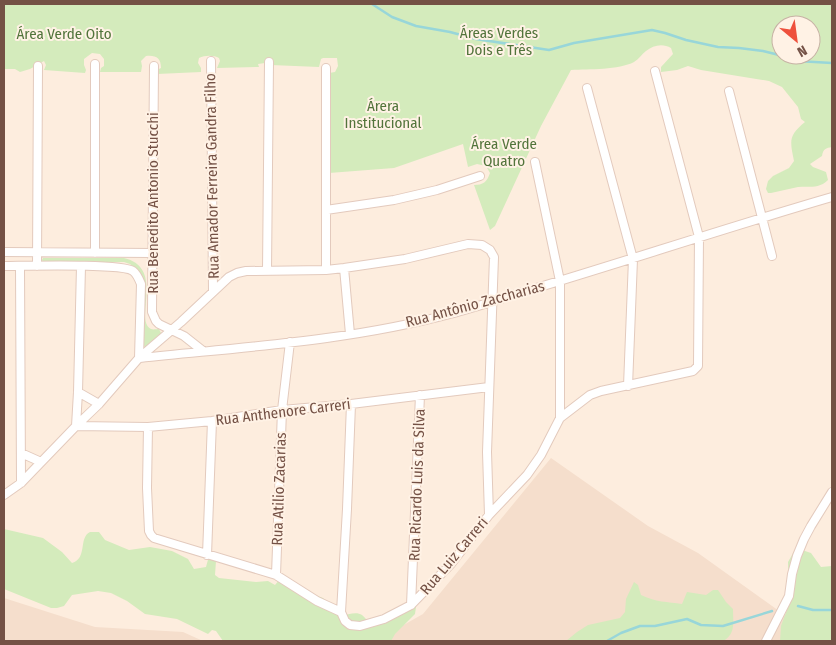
<svg xmlns="http://www.w3.org/2000/svg" width="836" height="645" viewBox="0 0 836 645" font-family="'Fira Sans Condensed',sans-serif">
	<style>
		.residential { fill: #f5decc }
		.green { fill: #d4ebbc; fill-rule: evenodd }
		.lines { fill: none; stroke-linecap: round; stroke-linejoin: round }
		.stream { stroke: #98d6d9; stroke-width: 2.5 }
		.street-casing { stroke: #e3cabd; stroke-width: 10 }
		.street { stroke: #fff; stroke-width: 8 }
		.labels { text-anchor: middle; dominant-baseline: central; stroke-width: 4; stroke-linejoin: round; paint-order: stroke }
		.park-label { font-size: 15px; fill: #52743b; stroke: #fff2e5 }
		.street-label { font-size: 15px; fill: #745145; stroke: #fff2e5 }
	</style>
	<rect width="100%" height="100%" fill="#fdedde"/>
	<path class="residential" d="M551,458l97,68 50,27 102,73 -5,15h-424l13,-5 39,-22z
		M4,598l91,29 88,5 20,9h-199z"/>
	<path class="green" d="M4,4h828v143c-6,1 -9,2 -10,9l-12,8 3,3 13,5 2,8c-9,9 -18,6 -30,7 -9,2 -18,4 -27,6h-3l-2,-4 2,-8 5,-5 16,-8 5,-7c-4,-20 -6,-25 11,-39l-4,-3 -3,-12 -16,-20 -13,-6 -68,-11 -13,-4 -11,4 -16,2v-5l12,-13 -2,-6c-8,-5 -18,-3 -25,3 -4,3 -7,8 -12,11 -15,8 -45,7 -63,8l-30,56 -46,100 -5,4 -16,-45c9,0 13,-3 16,-12l-4,-7 -9,-2 -9,3 -5,-23 -69,24 -65,5v-100l6,-1 3,-6 -1,-8h-14l-2,1 -2,8 -48,-2 2,-6 -8,4 -7,1 1,3 -42,1 3,-7 -1,-3c-5,-3 -14,-3 -20,0l-1,5 3,5v4l-44,2v-4l4,-2c0,-10 -5,-13 -15,-12l-5,5 1,5 -1,6h-41l1,-4 3,-2v-7l-4,-5 -8,-1 -8,6v6l2,5 -1,3 -41,-3 2,-5 -2,-4 -14,8 -10,3 -5,-3h-11zM781,25h30v30h-30z
		M43,258h81c42,10 9,62 27,71 2,1 6,0 8,0l3,6 -16,16 -3,-8 -4,-71 -9,-8 -6,-2h-81l-1,-2z
		M4,529l39,9 19,14 10,11c16,-5 6,-25 18,-31 2,0 7,0 9,0l6,8 24,10 21,-3 22,4 16,8 6,10 12,-2 3,-11 3,-2 4,7 -1,14 4,3 37,4 12,-1 7,4 6,-7 19,11 23,9 6,5 6,10 6,3c7,-1 15,-5 21,-1 5,4 4,6 10,7 12,-9 26,-17 41,-19l3,4 -1,7 -20,20 -4,7h-168l-7,-10 -4,-1 -4,4 -31,-15 -32,-5 -18,-13 -16,-8 -13,-2 -26,4 -8,11 -7,2h-6l-47,-19z
		M796,548l15,5 10,14 11,-1v75h-52l1,-15 8,-22 -1,-42z
		M634,582l4,3 3,10c14,7 27,7 41,9l5,-12 19,3 7,-5h5l8,12 7,7c0,13 3,25 -10,32h-157l11,-9 11,-7 32,-7 5,-6 1,-13z"/>
	<g class="lines">
		<path class="stream" d="M372,4l20,13 24,9 34,6 26,7 73,11 25,-7 78,-13 13,3 21,7 32,7 21,1 24,3 20,5 14,5 35,2
			M798,606l15,4h19
			M607,641l14,-8 19,-7h15l32,-7 14,6 22,1 49,-15"/>
		<defs>
			<path id="street" d="M211,61l2,230
				M154,66l-2,246 4,9 3,3 25,12 19,15
				M587,88l46,171 -5,127
				M729,91l43,165
				M535,162l25,119v137
				M326,210l68,-10 43,-10 43,-14
				M4,252l149,1
				M95,253v-189
				M4,266c19,0 118,-3 129,5 4,3 6,8 8,13l-2,74
				M20,266l1,217
				M37,266l1,-200
				M344,268l6,66
				M326,270v-202
				M267,271l2,-209
				M140,358c103,-11 209,-17 310,-44 28,-7 55,-17 83,-25 100,-30 199,-63 299,-92
				M78,392l21,12
				M76,426l72,1 64,-6 70,-11 69,-6 138,-17
				M76,426l2,-34 3,-126
				M148,427l-1,61 2,43 2,4 3,3 122,37 41,26 24,11 4,9 5,4 10,1 24,-7 27,-14 40,-41 38,-49 38,-40 14,-20 19,-37 30,-23 11,-4 92,-20 5,-5 1,-129 -44,-166
				M21,453l20,9
				M4,495l17,-12 55,-57 23,-22 40,-46 42,-36 48,-45 8,-4 9,-2 80,-1 18,-2 61,-9 63,-15 14,1 8,5 4,7 -7,195 2,63
				M207,555l5,-134
				M276,575l6,-165 8,-68
				M411,605l9,-210
				M341,612l6,-103 4,-105
				M766,641l23,-45 3,-22 5,-18 7,-17 7,-13 21,-34"/>
		</defs>
		<use href="#street" class="street-casing"/>
		<use href="#street" class="street"/>
	</g>
	<g class="labels">
		<g class="park-label">
			<text x="499" y="33">Áreas Verdes<tspan x="499" dy="17">Dois e Três</tspan></text>
			<text x="64" y="34">Área Verde Oito</text>
			<text x="383" y="106">Árera<tspan x="383" dy="17">Institucional</tspan></text>
			<text x="504" y="144">Área Verde<tspan x="504" dy="17">Quatro</tspan></text>
		</g>
		<g class="street-label">
			<text transform="translate(212 176) rotate(-91)">Rua Amador Ferreira Gandra Filho</text>
			<text transform="translate(153 203) rotate(-90)">Rua Benedito Antonio Stucchi</text>
			<text transform="translate(475 304) rotate(-15)">Rua Antônio Zaccharias</text>
			<text transform="translate(283 412) rotate(-7)">Rua Anthenore Carreri</text>
			<text transform="translate(417 485) rotate(-88)">Rua Ricardo Luis da Silva</text>
			<text transform="translate(279 489) rotate(-88)">Rua Atilio Zacarias</text>
			<text transform="translate(454 556) rotate(-50)">Rua Luiz Carreri</text>
		</g>
	</g>
	<rect width="836" height="645" fill="none" stroke="#745145" stroke-width="10"/>
	<g transform="translate(796 40) rotate(151)"><circle r="24" fill="#fff2e5" stroke="#c7b2a5"/>
	<path d="M0-4L9 19L0 12L-9 19Z" fill="#ee503c"/>
	<text y="-8" font-size="14" font-weight="bold" text-anchor="middle" fill="#745145">N</text>
	</g>
</svg>
